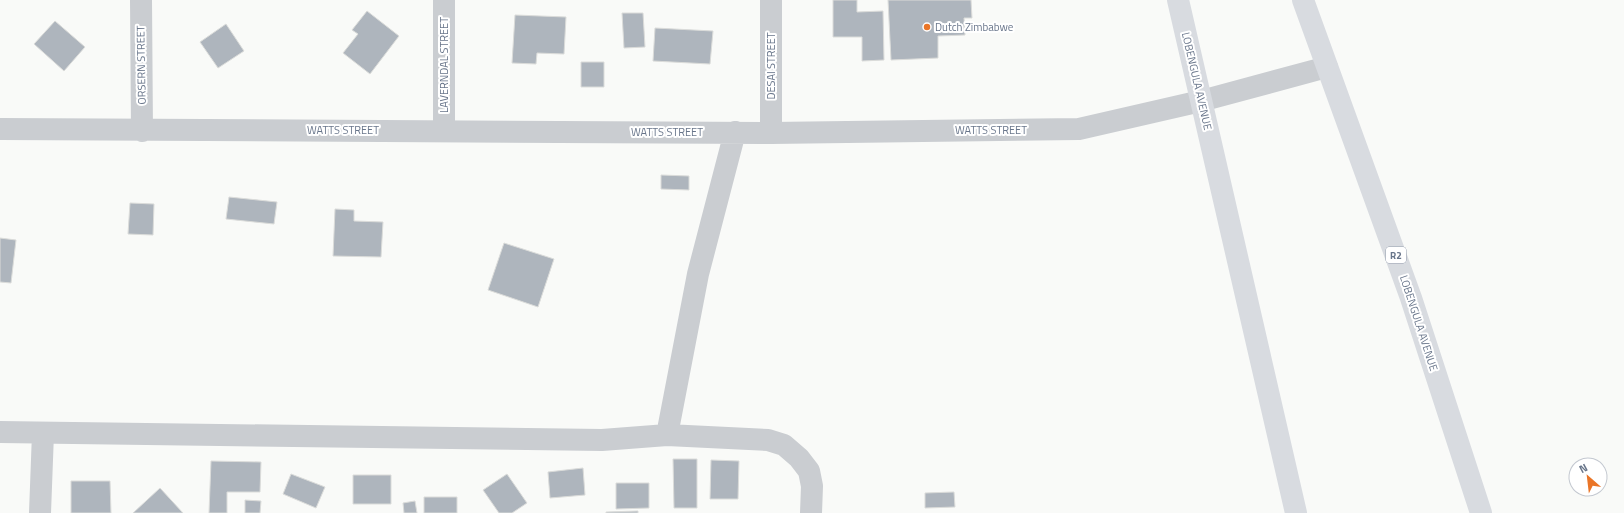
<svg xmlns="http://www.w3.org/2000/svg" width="1624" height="513" viewBox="0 0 1624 513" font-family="'Titillium Web',sans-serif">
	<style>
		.building { fill: #aeb5bd; stroke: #dbdcda }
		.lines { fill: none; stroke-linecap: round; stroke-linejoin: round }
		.minor { stroke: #cacdd1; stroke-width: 22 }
		.highway { stroke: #d8dbe0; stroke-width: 22 }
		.poi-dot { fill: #ea7527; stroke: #fff; stroke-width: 1.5 }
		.labels { text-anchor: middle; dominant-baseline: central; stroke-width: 4; stroke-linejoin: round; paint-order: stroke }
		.shield { fill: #fff; stroke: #959ead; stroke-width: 1 }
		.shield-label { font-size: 10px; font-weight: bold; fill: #68758a }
		.poi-label { font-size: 11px; fill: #68758a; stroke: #fff; text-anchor: start }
		.street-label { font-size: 11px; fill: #68758a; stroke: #fff }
	</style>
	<rect width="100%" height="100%" fill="#f9faf8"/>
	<path class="building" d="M833,0h24v12l26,-1 1,49 -22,1v-24h-29z
		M888,0h83l1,18h-8l1,17 -27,1v22l-47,2z
		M367,11l32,25 -29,38 -27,-21 15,-19 -6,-4z
		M622,13h21l2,34 -21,1z
		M515,15l51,2 -2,37 -27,-1 -1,11 -24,-1z
		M55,21l30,26 -21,24 -30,-27z
		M226,24l18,27 -26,17 -18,-26z
		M655,28l58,3 -3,33 -57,-3z
		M581,62h23v25h-23z
		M661,175l28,1v14l-28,-1z
		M229,197l48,5 -3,22 -48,-5z
		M130,203l24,1 -1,31 -25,-1z
		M335,209l19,1v11l29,1 -2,35 -48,-1z
		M0,238l16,2 -5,43 -11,-1z
		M504,243l50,16 -16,48 -50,-17z
		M673,459h24v49h-23z
		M711,460l28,1 -1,38h-28z
		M211,461l50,1 -1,30h-33v21h-18z
		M583,468l2,27 -35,3 -2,-26z
		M291,474l34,13 -9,21 -33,-14z
		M507,474l20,29 -15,10h-13l-16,-23z
		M353,475h38v29h-38z
		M71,481h39l1,32h-40z
		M616,483h33v25l-33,1z
		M160,488l23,25h-50z
		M954,492l1,15 -30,1v-15z
		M424,497h33v16h-33z
		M245,500l16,1 -1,12h-15z
		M415,501l2,12h-13l-1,-10z
		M638,511v2h-32v-1z"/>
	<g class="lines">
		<path class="minor" d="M141,0l1,131
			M444,0v130
			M0,129l771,4 308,-4 122,-28 126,-34
			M771,133v-133
			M0,432l602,8 65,-5 101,5 16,5 15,13 10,13 3,15 -1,27
			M667,435l31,-161 37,-142
			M40,513l3,-80"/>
		<path class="highway" d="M1178,0l118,513
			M1303,0l108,298 70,215"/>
	</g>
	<circle class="poi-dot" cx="927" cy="27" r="4"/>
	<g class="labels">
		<rect class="shield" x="1386" y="247" width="20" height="16" rx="3"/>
		<g class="shield-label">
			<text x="1396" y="255">R2</text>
		</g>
		<g class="poi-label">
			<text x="935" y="27">Dutch Zimbabwe</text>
		</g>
		<g class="street-label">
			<text transform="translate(141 65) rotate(-91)">ORSERN STREET</text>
			<text transform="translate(444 65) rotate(-90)">LAVERNDAL STREET</text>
			<text transform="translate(771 66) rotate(-90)">DESAI STREET</text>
			<text transform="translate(1197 81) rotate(77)">LOBENGULA AVENUE</text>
			<text x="343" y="130">WATTS STREET</text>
			<text x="991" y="130">WATTS STREET</text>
			<text x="667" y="132">WATTS STREET</text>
			<text transform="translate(1419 323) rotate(72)">LOBENGULA AVENUE</text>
		</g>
	</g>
	<g transform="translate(1588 477) rotate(332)"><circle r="19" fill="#ffffff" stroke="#c3c8d0"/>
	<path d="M0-3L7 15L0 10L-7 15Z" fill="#ea7527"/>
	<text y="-6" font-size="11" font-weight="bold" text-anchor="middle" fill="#68758a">N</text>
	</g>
</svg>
